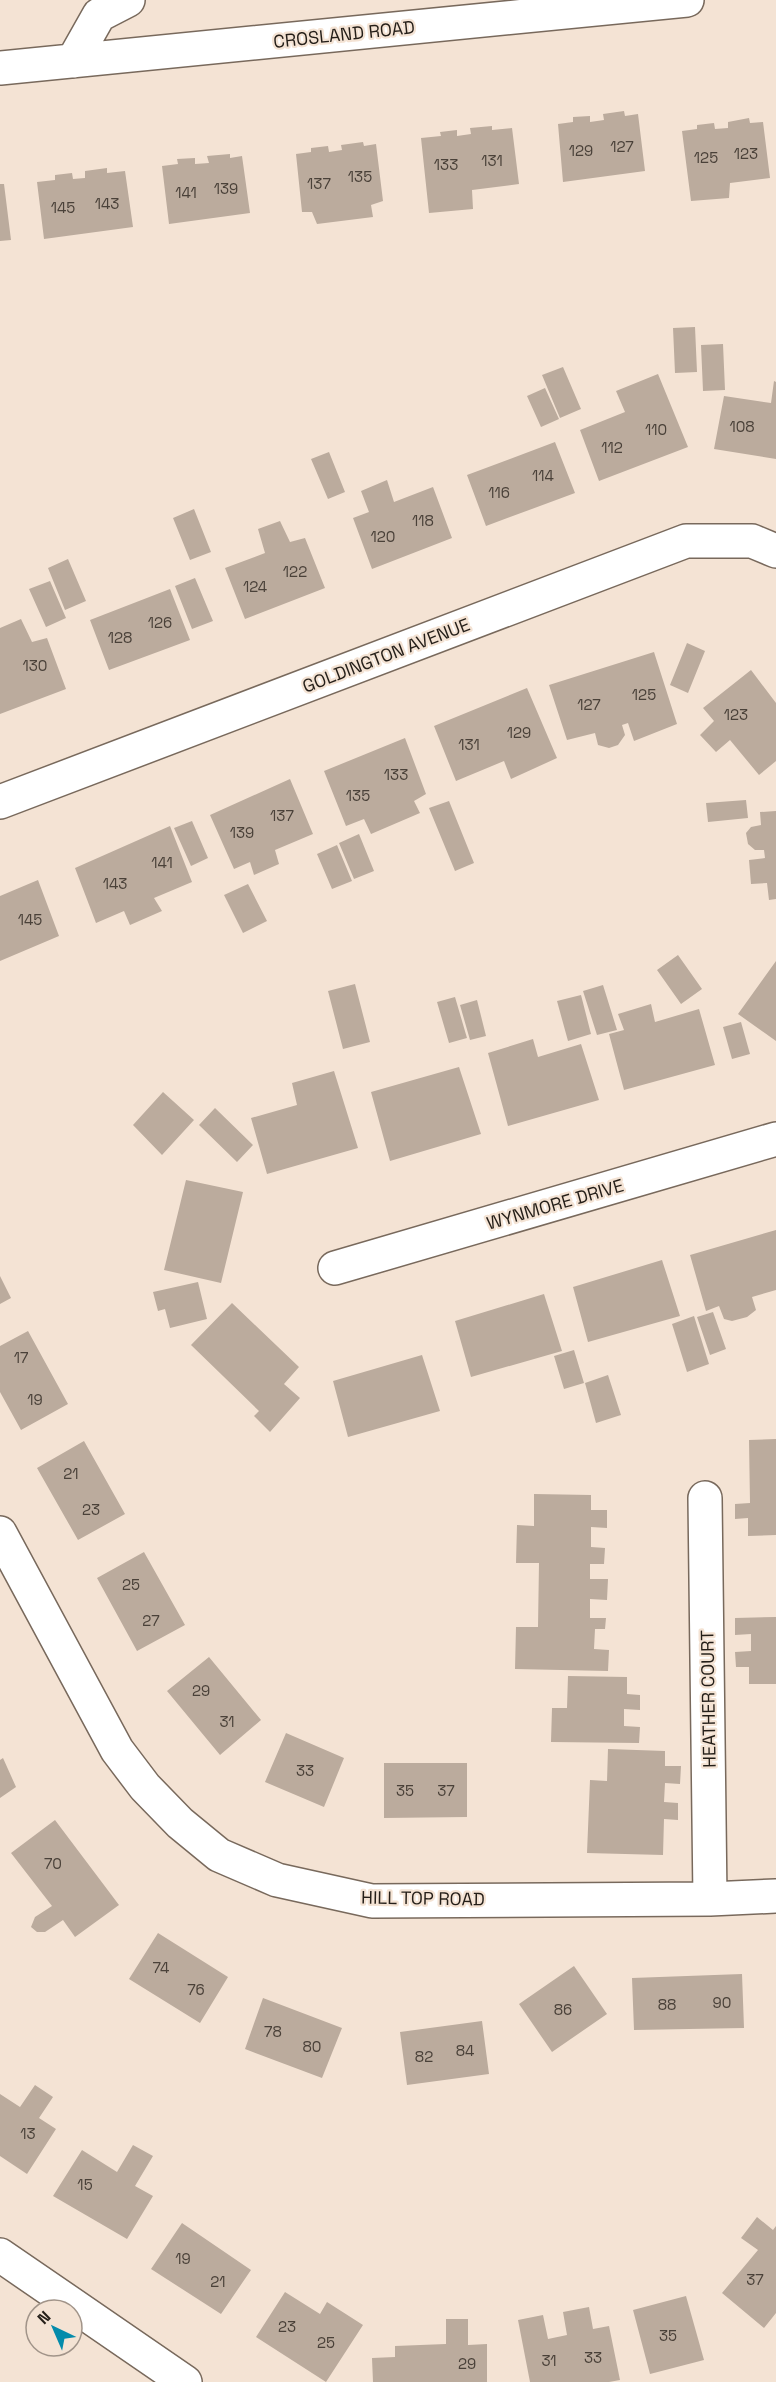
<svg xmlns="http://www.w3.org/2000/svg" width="776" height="2382" viewBox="0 0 776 2382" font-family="'Space Grotesk',sans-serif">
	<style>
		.building { fill: #bbab9d }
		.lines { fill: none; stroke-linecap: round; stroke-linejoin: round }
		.minor-casing { stroke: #78695c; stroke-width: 36 }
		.minor { stroke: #fff; stroke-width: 33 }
		.labels { text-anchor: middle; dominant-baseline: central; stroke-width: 4.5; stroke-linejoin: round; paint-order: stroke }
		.number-label { font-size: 15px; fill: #4a4139 }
		.street-label { font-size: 18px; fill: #241e18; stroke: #f4e3d4 }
	</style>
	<rect width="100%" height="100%" fill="#f4e3d4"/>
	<path class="building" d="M624,111l1,5 13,-2 7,57 -82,11 -5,-58 15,-2v-5l17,-1v6l14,-2 -1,-6z
		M749,118l1,5 13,-1 7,56 -40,5 -1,15 -38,3 -9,-70 15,-2v-4l17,-2 1,6 13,-1v-6z
		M492,126v4l20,-2 7,56 -47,6 1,19 -44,4 -8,-75 20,-2 -1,-4 17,-2v6l14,-2 -1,-6z
		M363,142l1,4 12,-2 7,57 -12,4 2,12 -56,7 -5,-12h-10l-6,-58 15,-2v-4l17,-2 1,6 13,-2 -1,-5z
		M230,154v4l12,-2 8,57 -81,11 -7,-58 16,-2 -1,-5 18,-1v6l14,-1 -2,-7z
		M107,168v5l18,-2 8,56 -89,12 -7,-57 18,-2v-5l17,-2 1,6 12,-1v-7z
		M0,184h4l7,56 -11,1z
		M695,327l2,45 -22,1 -2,-45z
		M723,344l2,46 -22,1 -2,-46z
		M563,367l18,42 -21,9 -18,-43z
		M658,374l30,73 -89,34 -19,-51 45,-18 -9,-21z
		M774,381l2,1v77l-62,-10 10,-53 47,7z
		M545,388l14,31 -18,8 -14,-31z
		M555,442l20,51 -89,33 -19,-51z
		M329,452l16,40 -17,7 -17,-40z
		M387,480l7,22 39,-15 19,51 -80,31 -19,-51 16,-6 -8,-21z
		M194,509l17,43 -21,8 -17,-42z
		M280,521l10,21 15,-4 20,50 -80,31 -20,-51 40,-15 -7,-24z
		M68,559l18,42 -21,9 -17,-42z
		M195,578l18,43 -21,8 -17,-43z
		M50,581l16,37 -20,9 -17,-38z
		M170,589l20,51 -81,30 -19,-50z
		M21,619l11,23 15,-4 19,51 -66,25v-86z
		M687,643l18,8 -17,42 -18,-8z
		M654,652l23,72 -43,17 -6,-18 -6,2 3,10 -7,10 -9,3 -11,-3 -3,-12 -28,7 -18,-55z
		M751,670l25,33v58l-17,14 -29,-35 -14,12 -16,-17 14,-14 -11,-13z
		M527,688l30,70 -46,21 -7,-18 -48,20 -22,-55z
		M405,738l21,56 -12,7 6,12 -49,21 -7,-15 -18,7 -22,-55z
		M290,779l23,55 -38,16 4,14 -25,11 -4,-13 -16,7 -24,-54z
		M746,800l2,18 -40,4 -2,-19z
		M449,801l25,62 -19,8 -26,-63z
		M776,811v88l-7,1 -2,-17 -16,1 -2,-24 16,-2 -1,-8h-9l-7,-6 -2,-11 5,-6 10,-2 -1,-13z
		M192,821l16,37 -17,8 -17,-38z
		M170,826l22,56 -38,16 8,13 -32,14 -6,-14 -28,12 -21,-55z
		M359,834l15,37 -20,8 -15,-36z
		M337,845l15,36 -20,8 -15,-35z
		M38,880l21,56 -59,25v-65z
		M248,884l19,37 -24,12 -19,-38z
		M678,955l24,34 -21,15 -24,-34z
		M776,961v80l-38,-27z
		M355,984l15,58 -27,7 -15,-58z
		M603,985l14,45 -20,5 -14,-44z
		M581,995l10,39 -23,7 -11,-40z
		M455,997l12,41 -18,5 -12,-41z
		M477,1000l9,36 -16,4 -10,-35z
		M651,1004l4,18 44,-13 16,56 -91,25 -15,-56 15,-4 -6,-16z
		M741,1022l9,32 -18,5 -9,-32z
		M533,1039l5,18 43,-13 18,56 -91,26 -20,-73z
		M459,1067l22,67 -91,27 -19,-69z
		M334,1071l24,77 -91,26 -16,-56 46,-13 -5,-22z
		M163,1092l31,28 -32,35 -29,-30z
		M215,1108l38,37 -16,17 -38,-37z
		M186,1180l57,12 -22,91 -57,-13z
		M776,1230v60l-24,7 4,13 -9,7 -15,4 -8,-2 -5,-13 -13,5 -16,-56z
		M662,1260l18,56 -92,26 -15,-55z
		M0,1276l11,22 -11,6z
		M198,1282l9,37 -37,9 -5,-19 -7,2 -5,-19z
		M544,1294l18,57 -91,26 -16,-56z
		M232,1303l67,64 -15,17 16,14 -30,34 -16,-16 5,-5 -68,-66z
		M713,1312l13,37 -16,6 -13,-38z
		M694,1316l15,48 -22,8 -15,-48z
		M28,1331l40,73 -47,26 -21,-38v-46z
		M574,1350l10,33 -20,6 -10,-33z
		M422,1355l18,56 -92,26 -15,-56z
		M608,1375l13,40 -25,8 -11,-40z
		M776,1439v96l-28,1v-18l-13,1v-15l15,-1 -1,-63z
		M84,1441l41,73 -47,26 -41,-72z
		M534,1494l57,1v15h16v18l-16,-1v20l14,1 -1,16h-14v15h18l-1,21 -17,-1v19h16l-1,11h-10l-1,20 15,1 -1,21 -93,-2 1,-42h22l1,-64h-23l1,-38 17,1z
		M144,1552l41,73 -48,26 -40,-73z
		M776,1617v67h-27v-17h-13l-1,-15 16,-1v-17l-16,1v-17z
		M209,1657l52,63 -41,35 -53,-64z
		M568,1676l59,1v17l13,1v15l-16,-1v17l16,1 -1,16 -88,-1 1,-34h15z
		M286,1733l58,25 -20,49 -59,-25z
		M608,1749l57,2v15h16l-1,18 -15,-1 -1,19 14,1v17l-14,-1 -1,36 -76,-2 3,-73 17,1z
		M3,1758l13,29 -16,11v-38z
		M384,1763h83v54l-83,1z
		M55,1820l64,85 -44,32 -12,-17 -18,12h-8l-6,-5 4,-10 17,-11 -41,-53z
		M158,1933l70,44 -28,46 -71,-44z
		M574,1966l33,48 -55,38 -33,-48z
		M742,1974l2,54 -110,2 -2,-52z
		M263,1998l79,30 -20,50 -77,-29z
		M482,2021l7,53 -82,11 -7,-53z
		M35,2085l18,12 -14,21 17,11 -29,45 -27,-18v-62l20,13z
		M133,2145l20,11 -18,30 18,10 -26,43 -74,-43 29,-46 35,22z
		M757,2217l16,13 3,-4v87l-12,15 -42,-35 36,-43 -17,-12z
		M182,2223l69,47 -30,44 -70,-45z
		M285,2292l35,22 7,-12 36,23 -37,57 -70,-45z
		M686,2296l18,64 -54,14 -17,-64z
		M589,2307l4,22 16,-3 11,54 -11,2h-79l-12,-62 25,-5 5,24 19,-4 -4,-23z
		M446,2319h22v26l19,-1v38h-114l-1,-24 23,-1v-11l51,-2z"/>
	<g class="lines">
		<defs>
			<path id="minor" d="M73,61l26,-46 29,-15
				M0,68l687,-68
				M0,802l686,-261h66l24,10
				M335,1268l441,-129
				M705,1498l5,401
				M0,1533l117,217 28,37 35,36 39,32 58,25 95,21 338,-2 66,-3
				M0,2255l185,127"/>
		</defs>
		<use href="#minor" class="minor-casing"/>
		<use href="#minor" class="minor"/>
	</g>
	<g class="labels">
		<g class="number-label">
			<text x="622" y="146">127</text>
			<text x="581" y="150">129</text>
			<text x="746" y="153">123</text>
			<text x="706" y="157">125</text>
			<text x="492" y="160">131</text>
			<text x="446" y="164">133</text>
			<text x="360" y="176">135</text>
			<text x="319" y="183">137</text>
			<text x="226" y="188">139</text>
			<text x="186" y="192">141</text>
			<text x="107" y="203">143</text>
			<text x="63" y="207">145</text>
			<text x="742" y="426">108</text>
			<text x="656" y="429">110</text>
			<text x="612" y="447">112</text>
			<text x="543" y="475">114</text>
			<text x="499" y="492">116</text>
			<text x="423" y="520">118</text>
			<text x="383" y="536">120</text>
			<text x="295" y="571">122</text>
			<text x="255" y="586">124</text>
			<text x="160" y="622">126</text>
			<text x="120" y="637">128</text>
			<text x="35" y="665">130</text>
			<text x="644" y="694">125</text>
			<text x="589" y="704">127</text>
			<text x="736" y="714">123</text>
			<text x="519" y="732">129</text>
			<text x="469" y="744">131</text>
			<text x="396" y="774">133</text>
			<text x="358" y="795">135</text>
			<text x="282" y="815">137</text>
			<text x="242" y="832">139</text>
			<text x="162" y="862">141</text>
			<text x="115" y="883">143</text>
			<text x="30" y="919">145</text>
			<text x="21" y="1357">17</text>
			<text x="35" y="1399">19</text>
			<text x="71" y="1473">21</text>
			<text x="91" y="1509">23</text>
			<text x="131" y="1584">25</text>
			<text x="151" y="1620">27</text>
			<text x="201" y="1690">29</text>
			<text x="227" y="1721">31</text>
			<text x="305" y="1770">33</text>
			<text x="405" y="1790">35</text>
			<text x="446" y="1790">37</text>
			<text x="53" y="1863">70</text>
			<text x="161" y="1967">74</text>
			<text x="196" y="1989">76</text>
			<text x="722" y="2002">90</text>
			<text x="667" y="2004">88</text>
			<text x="563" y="2009">86</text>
			<text x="273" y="2031">78</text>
			<text x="312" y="2046">80</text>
			<text x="465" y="2050">84</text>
			<text x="424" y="2056">82</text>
			<text x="28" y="2133">13</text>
			<text x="85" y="2184">15</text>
			<text x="183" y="2258">19</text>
			<text x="755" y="2279">37</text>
			<text x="218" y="2281">21</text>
			<text x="287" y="2326">23</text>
			<text x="668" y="2335">35</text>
			<text x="326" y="2342">25</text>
			<text x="593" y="2357">33</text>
			<text x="549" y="2360">31</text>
			<text x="467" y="2363">29</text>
		</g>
		<g class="street-label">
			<text transform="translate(344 34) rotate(-6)">CROSLAND ROAD</text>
			<text transform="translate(386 655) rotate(-21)">GOLDINGTON AVENUE</text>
			<text transform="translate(555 1204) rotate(-16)">WYNMORE DRIVE</text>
			<text transform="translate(708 1699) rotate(-91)">HEATHER COURT</text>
			<text transform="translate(423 1898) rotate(1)">HILL TOP ROAD</text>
		</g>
	</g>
	<g transform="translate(54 2328) rotate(316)"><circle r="28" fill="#f4e3d4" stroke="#a19489" stroke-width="1.5"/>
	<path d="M0-4.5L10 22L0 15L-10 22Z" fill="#048bab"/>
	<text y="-9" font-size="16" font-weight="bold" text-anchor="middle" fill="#241e18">N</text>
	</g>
</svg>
